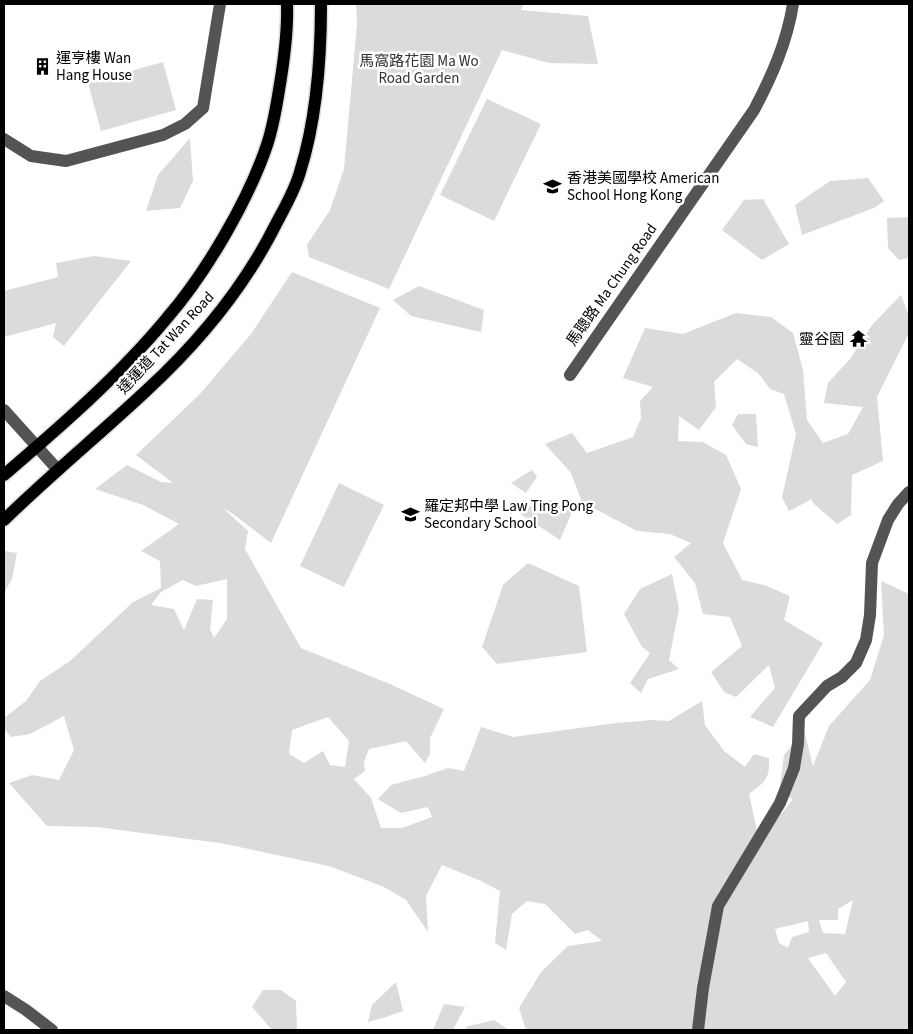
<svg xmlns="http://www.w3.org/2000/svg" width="913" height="1034" viewBox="0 0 913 1034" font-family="'Source Sans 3','Noto Sans TC',sans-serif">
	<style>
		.green { fill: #dbdbdb; fill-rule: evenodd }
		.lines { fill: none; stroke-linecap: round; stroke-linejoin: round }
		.major-casing { stroke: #dbdbdb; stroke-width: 15 }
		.minor { stroke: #545454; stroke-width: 12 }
		.major { stroke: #000; stroke-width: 12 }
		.labels { text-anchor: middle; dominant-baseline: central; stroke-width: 5; stroke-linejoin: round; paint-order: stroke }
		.poi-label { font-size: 15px; fill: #000; stroke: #fff; text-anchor: start }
		.park-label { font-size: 15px; fill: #323232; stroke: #fff }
		.street-label { font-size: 15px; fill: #000; stroke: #fff }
	</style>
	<rect width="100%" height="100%" fill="#fff"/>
	<path class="green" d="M356,4h168l-3,6 67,6 10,48 -49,-1 -47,-13 -113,239 -80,-32 -2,-12 23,-35 14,-41 13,-145z
		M163,62l13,48 -75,21 -13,-48z
		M487,99l54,25 -47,97 -54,-26z
		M190,138l3,43 -13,27 -34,3 12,-36z
		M868,178l16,23 -10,7 -72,27 -7,-30 35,-24z
		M763,199l26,45 -27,16 -40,-30 22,-30z
		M909,217v41l-10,2 -11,-12 -1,-30z
		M94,256l37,5 -67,85 -11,-9 3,-14 -52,14v-46l54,-14 -2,-14z
		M292,272l88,36 -109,235 -42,-32 -5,-2 24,22 -3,18 56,99 89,36 54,25 -14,29v16l-5,9 -19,-22 -37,8 -5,13 1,9 -11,8 17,19 10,30h21l30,-11 -4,-10 -27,6 -23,-14 13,-14 34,-9 23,-8 16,3 17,-44 32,10 103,-14 36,-3 17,1 33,-20 3,24 19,26 21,16 9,-13 15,4c1,22 -4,23 -20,36l8,37 26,-19 10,-13 -14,-6 5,-38 20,-25 9,36 16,-40 41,-46 14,-45 -3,-54 28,13v436h-383l-7,-22 22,-36 27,-26 34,-5 -14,-11 -13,4 -30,-30 -18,-3 -15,13 -6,36 -11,-7 5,-52 -19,-10 -39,-16 -16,31 2,36 -22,-32 -22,-13 -55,-21 -109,-23 -124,-16 -49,-1 -38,-43 23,-8 27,5 15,-30 -10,-34 -34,18 -19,3 -7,-8v-11l22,-17 14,-20 30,-20 63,-59 28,-14 -1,-27 -19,-10 38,-27 -36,-19 -48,-16 32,-24 34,17 12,1 -37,-28 63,-60 52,-61zM227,579v40l-13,19 -4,-9 3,-29 -16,-1 -13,31 -10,-21 -23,-4 10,-13 22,-12 13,6zM328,717l21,24 -4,26 -15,-2 -7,-14 -19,12 -15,-9 3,-24zM853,900l-8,34 -22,-1 -4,-13h19v-11zM808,921l1,11 -17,5 -4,11 -9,-5 -4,-14zM826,953l20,29 -11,14 -27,-38z
		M419,286l65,24 -3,22 -70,-16 -18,-16z
		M901,295l8,22v16l-32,64 6,64 -31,14 -1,40 -14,9 -25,-22v-3l-23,12 -7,-14 14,-63 -12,-40 -14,-5 -12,-16 -21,-14 -23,23 2,25 -17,23 -20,-14 -1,25 25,1 23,13 15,34 -18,54 19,37 22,5 26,11 -6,24 39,23 -50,84 -23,-10 25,-29 -6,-23 -33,32 -12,-5 -13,-20 31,-26 -12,-29 -27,-3 -8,-31 -21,-26 17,-14 -21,-9 -33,-3 -55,-29 -11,-29 -26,-29 27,-11 15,20 46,-16 8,-19 -1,-17 13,-14 -30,-9 22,-50 38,6 53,-21 35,4 22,16 10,37 4,50 16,23 25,-9 15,-27 -39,-4 4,-20 22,-24 22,-34z
		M738,414h18l2,33 -12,-3 -14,-19z
		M532,470l5,7 -11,16 -15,-10z
		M339,483l45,22 -40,82 -44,-21z
		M550,500l24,7 -14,33 -44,-29z
		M4,551l13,2 -5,26 -8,14z
		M528,563l51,23 8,66 -90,12 -15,-17 21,-62z
		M672,574l7,35 -10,51 10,9 -31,10 -7,14 -11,-10 20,-30 -8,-6 -18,-33 16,-25z
		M396,982l7,29 -17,6 -18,5 4,-17z
		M263,990h18l15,11 1,28 -25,1 -20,-23z
		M444,1004l21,3 -12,23h-20z
		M494,1020l15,10h-40l-4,-3z"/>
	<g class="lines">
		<defs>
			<path id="major" d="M4,475c57,-49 115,-99 163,-157 39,-45 81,-117 100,-173 6,-18 9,-36 12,-55 5,-29 9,-57 8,-86
				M4,520c46,-45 96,-86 143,-130 51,-47 98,-104 129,-166 9,-17 19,-34 24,-52 17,-54 21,-112 21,-168"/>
		</defs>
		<use href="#major" class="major-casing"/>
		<path class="minor" d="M4,139l27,17 35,5 97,-26 22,-11 18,-16 17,-104
			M570,375l184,-265c18,-34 33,-68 39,-106
			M4,410l54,60
			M4,996l22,14 26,20
			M698,1030l5,-42 15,-82 62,-103 14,-35 4,-24 1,-28 28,-30 15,-9 14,-14 10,-23 4,-25 2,-52 16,-43 10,-16 11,-12"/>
		<use href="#major" class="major"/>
	</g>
	<defs>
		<symbol id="building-bare" viewBox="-9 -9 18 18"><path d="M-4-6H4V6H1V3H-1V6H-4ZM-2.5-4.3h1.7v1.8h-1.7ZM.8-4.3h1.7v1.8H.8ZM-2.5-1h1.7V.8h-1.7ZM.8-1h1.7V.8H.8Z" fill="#000" stroke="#fff" stroke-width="2.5" paint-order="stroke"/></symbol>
		<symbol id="school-bare" viewBox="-9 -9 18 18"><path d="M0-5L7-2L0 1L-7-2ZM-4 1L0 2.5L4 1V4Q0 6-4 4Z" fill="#000" stroke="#fff" stroke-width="2.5" paint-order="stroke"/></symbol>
		<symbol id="temple-bare" viewBox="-9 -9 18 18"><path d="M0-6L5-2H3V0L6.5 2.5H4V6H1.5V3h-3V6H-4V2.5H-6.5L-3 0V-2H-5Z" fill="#000" stroke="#fff" stroke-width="2.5" paint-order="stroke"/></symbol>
	</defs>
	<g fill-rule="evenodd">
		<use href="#building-bare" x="30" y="54" width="25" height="25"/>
		<use href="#school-bare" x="540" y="174" width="25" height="25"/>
		<use href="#temple-bare" x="846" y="326" width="25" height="25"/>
		<use href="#school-bare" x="398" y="502" width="25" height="25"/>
	</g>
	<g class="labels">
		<g class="poi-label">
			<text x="56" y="58">運亨樓 Wan<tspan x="56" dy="17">Hang House</tspan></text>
			<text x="567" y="178">香港美國學校 American<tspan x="567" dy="17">School Hong Kong</tspan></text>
			<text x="844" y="339" text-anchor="end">靈谷園</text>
			<text x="424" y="506">羅定邦中學 Law Ting Pong<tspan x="424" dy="17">Secondary School</tspan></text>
		</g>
		<g class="park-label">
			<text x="419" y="61">馬窩路花園 Ma Wo<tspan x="419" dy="17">Road Garden</tspan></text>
		</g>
		<g class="street-label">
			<text transform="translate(612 285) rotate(-55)">馬聰路 Ma Chung Road</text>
			<text transform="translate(166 343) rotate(-47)">達運道 Tat Wan Road</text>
		</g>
	</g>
	<rect width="913" height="1034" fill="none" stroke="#000000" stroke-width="10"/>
</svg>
